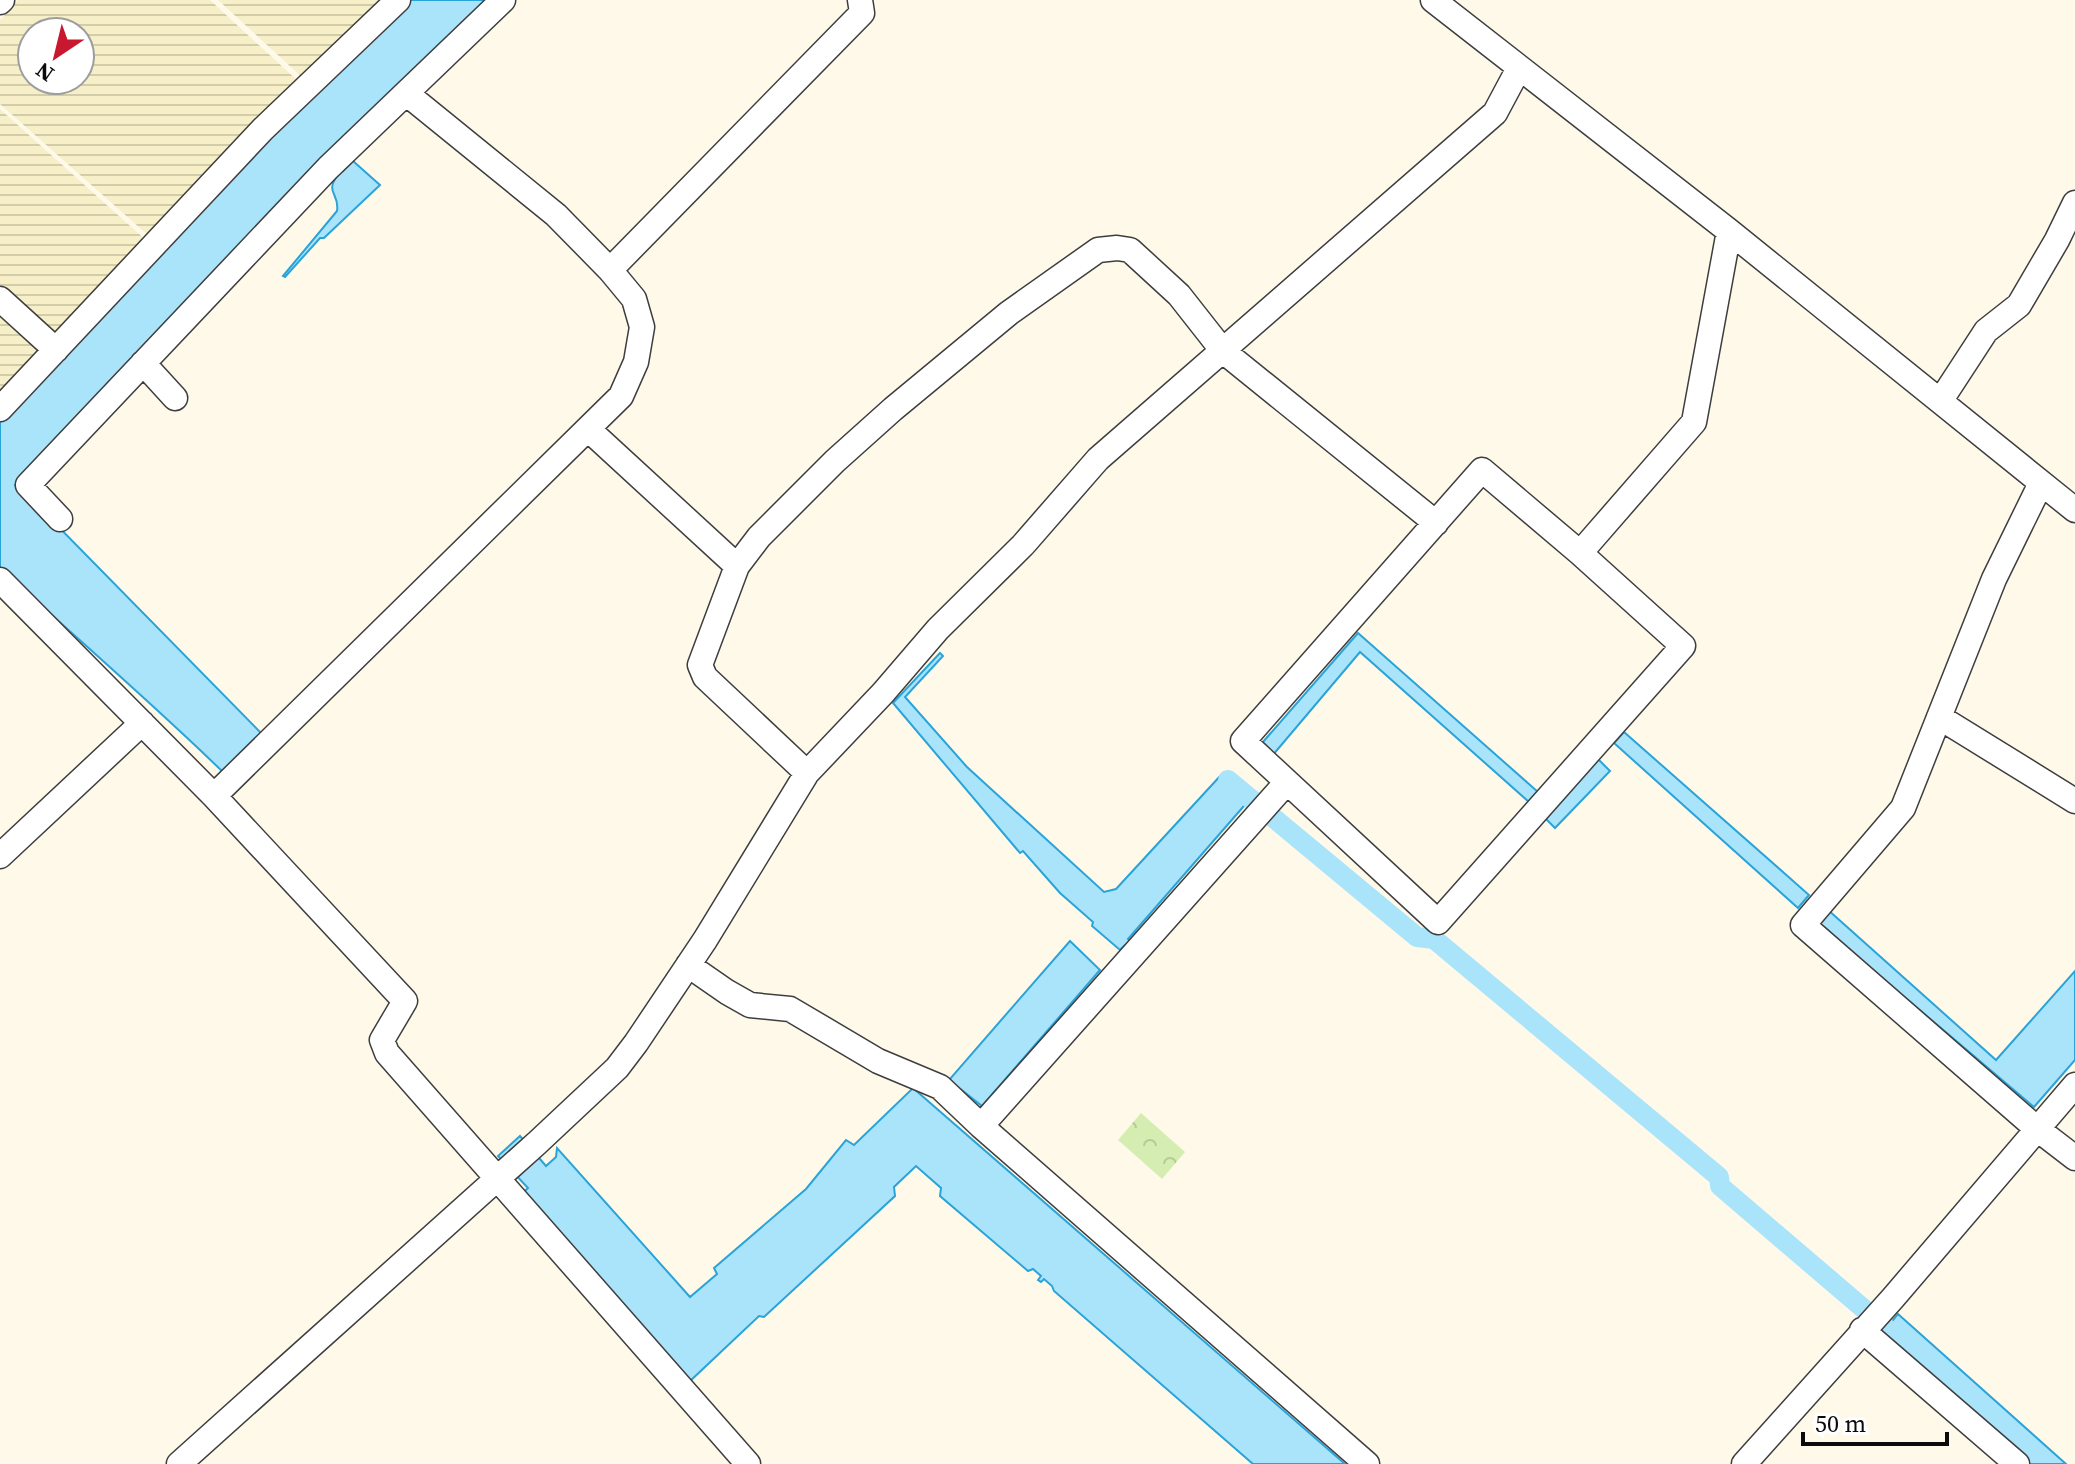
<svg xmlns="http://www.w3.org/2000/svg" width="2075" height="1464" viewBox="0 0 2075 1464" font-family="'Source Serif 4',serif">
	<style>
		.farmland { fill: url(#farmland-rules); fill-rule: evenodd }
		.park { fill: url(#park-crowns) }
		.water { fill: #aae4fb; stroke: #2aa3d9; stroke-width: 2 }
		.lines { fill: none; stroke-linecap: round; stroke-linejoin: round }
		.canal { stroke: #aae4fb; stroke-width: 20 }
		.minor-casing { stroke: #3e3e3e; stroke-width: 27 }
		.minor { stroke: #fff; stroke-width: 24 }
	</style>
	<defs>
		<pattern id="farmland-rules" width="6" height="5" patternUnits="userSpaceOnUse" patternTransform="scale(2)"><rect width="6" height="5" fill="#f7efc8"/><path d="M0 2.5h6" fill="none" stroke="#d2ccaa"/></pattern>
		<pattern id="park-crowns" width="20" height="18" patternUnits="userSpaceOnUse" patternTransform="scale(2)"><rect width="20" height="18" fill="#d5edb0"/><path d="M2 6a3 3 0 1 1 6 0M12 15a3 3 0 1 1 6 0" fill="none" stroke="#b6ca96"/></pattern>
	</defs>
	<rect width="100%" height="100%" fill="#fff9ea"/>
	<path class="farmland" d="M18,0h192l89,82 -150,154 -149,-132v-84zM32,32h48v48h-48z
		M218,0h169l-84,78z
		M0,109l148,133 -95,93 -53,-47z
		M0,310l40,36 -1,5 -39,42z"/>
	<path class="park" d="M1141,1113l44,39 -23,27 -44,-39z"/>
	<path class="water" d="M410,0h81l-476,485 21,25 4,-2 223,227 -38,39c-73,-71 -150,-137 -225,-206v-149l239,-252z
		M353,161l27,24 -56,53h-4l-35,39 -2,-1 54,-65c3,-18 -13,-18 1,-36l-4,-5 2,-2 7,3z
		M1358,633l180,159 -9,10 -169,-150 -99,117 -12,-11z
		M940,653l3,3 -38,41 62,70 137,125 12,-3 106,-115 28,25 -122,140 6,6 -4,4 -5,-4 -5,5 -28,-24 1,-4 -33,-29 -37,-42 -3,2 -127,-150z
		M1624,732l185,163 -11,13 -184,-165z
		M1598,759l12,12 -55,57 -12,-12z
		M1827,909l169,151 79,-89v89l-41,47 -218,-185z
		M1070,941l30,29 -118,136 -33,-26z
		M913,1088l432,376h-92l-199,-173 -2,-5 -8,-7 -3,3 -3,-2 3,-4 -8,-7 -5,2 -88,-75 1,-8 -25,-22 -22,21 1,9 -131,121 -5,-1 -70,66 -175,-181 14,-13 -30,-32 22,-20 26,30 10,-9 1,-9 133,149 27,-23 -3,-6 92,-79 40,-49 8,5z
		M1898,1314l168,150h-38l-146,-130z"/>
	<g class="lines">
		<path class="canal" d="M1228,780l189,157 17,2 285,238 1,9 186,159"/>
		<defs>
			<path id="minor" d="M1433,0l296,231 346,279
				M0,2l2,-2
				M610,270l252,-257 -2,-13
				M0,299l56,51
				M143,363l32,35
				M1941,400l45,-69 33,-26 38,-65 18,-37
				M0,409l263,-280 135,-129
				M588,429l149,137
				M1482,470l98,83 103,93 -245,276 -195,-181z
				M2041,483l-47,96 -91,229 -100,117 233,203 39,30
				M60,519l-32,-34 300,-317 175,-168
				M1580,553l114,-131 35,-191
				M0,580l214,216 191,205 -23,39 5,13 361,411
				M1939,717l136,84
				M807,773l-102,-96 -5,-12 37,-99 22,-29 76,-76 58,-52 116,-96 89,-63 19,-2 13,2 49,45 44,56 213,172
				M214,796l407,-400 15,-34 6,-35 -8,-28 -24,-29 -54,-55 -149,-121
				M0,856l142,-133
				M688,965l39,27 23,13 40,4 88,52 62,26 41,39 386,338
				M981,1126l306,-344
				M1862,1330l155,134
				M179,1464l358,-321 80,-75 19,-25 69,-103 102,-167 76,-80 55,-64 85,-84 75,-86 397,-346 24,-45
				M1744,1464l149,-166 182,-213"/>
		</defs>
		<use href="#minor" class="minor-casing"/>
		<use href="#minor" class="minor"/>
	</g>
	<g transform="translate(56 56) rotate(215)"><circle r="38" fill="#ffffff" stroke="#9d9d9d" stroke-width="2"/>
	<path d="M0-6L14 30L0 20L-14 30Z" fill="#c71830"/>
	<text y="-12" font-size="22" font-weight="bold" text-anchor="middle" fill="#0b0b0b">N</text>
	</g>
	<path d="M1803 1432v12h144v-12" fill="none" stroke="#0b0b0b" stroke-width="4"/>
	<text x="1815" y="1432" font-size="24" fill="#0b0b0b" stroke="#ffffff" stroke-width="6" paint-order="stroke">50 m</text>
</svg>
